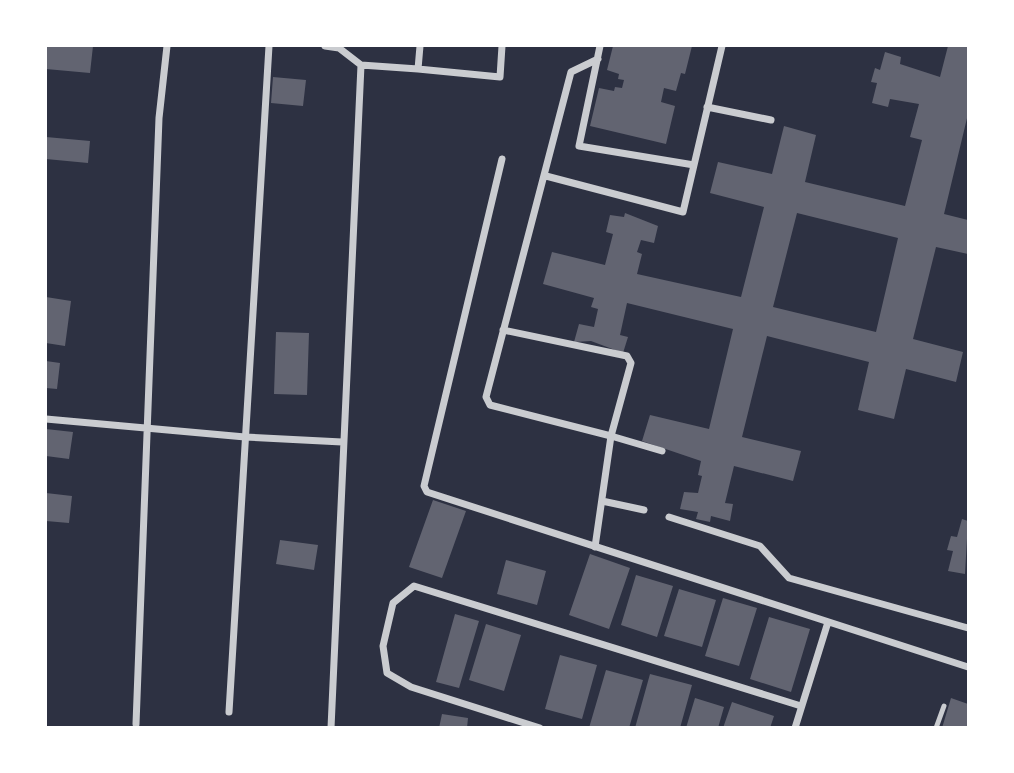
<svg xmlns="http://www.w3.org/2000/svg" width="1014" height="773" viewBox="0 0 1014 773" font-family="'IBM Plex Sans',sans-serif">
	<style>
		.building { fill: #626471; fill-rule: evenodd }
		.lines { fill: none; stroke-linecap: round; stroke-linejoin: round }
		.service { stroke: #caccd0; stroke-width: 5 }
		.minor { stroke: #caccd0; stroke-width: 7 }
	</style>
	<rect width="100%" height="100%" fill="#2d3142"/>
	<path class="building" d="M46,46h47l-3,27 -44,-4z
		M613,46h79l-7,28 -4,-1 -5,18 -12,-3 -3,14 14,4 -9,38 -76,-18 9,-38 15,3 1,-4 7,1 2,-8 -6,-1 1,-5 -12,-4z
		M948,46h20v68l-24,100 24,6v34l-32,-7 -23,92 50,13 -7,30 -50,-13 -12,50 -36,-9 11,-48 -102,-26 -25,101 59,14 -8,30 -59,-15 -9,37 8,1 -3,17 -19,-5 -1,6 -14,-3 2,-7 -18,-3 4,-17 14,1 4,-17 -4,-1 3,-14 -59,-20 8,-26 59,14 24,-100 -106,-26 -7,32 8,2 -5,16 -32,-12 -17,1 5,-18 15,3 4,-18 -7,-2 3,-9 -51,-14 9,-32 53,13 8,-31 -7,-2 4,-17 14,2 1,-4 33,13 -4,17 -13,-3 -4,12 5,2 -5,20 104,23 23,-90 -54,-14 8,-31 54,12 12,-48 32,9 -11,47 100,24 17,-66 -12,-3 9,-33 -29,-5 -2,8 -16,-4 5,-20 -6,-1 4,-14 5,2 5,-18 16,5 -1,7 40,13zM797,213l101,25 -22,94 -103,-25z
		M273,77l33,3 -3,26 -32,-3z
		M46,137l44,4 -2,22 -42,-4z
		M46,297l25,4 -6,45 -19,-3z
		M276,332l33,1 -2,62 -33,-1z
		M46,361l14,2 -3,26 -11,-1z
		M46,429l27,3 -4,27 -23,-3z
		M46,493l26,3 -3,27 -23,-2z
		M433,500l33,11 -24,67 -33,-11z
		M962,519l6,2 -3,53 -17,-3 5,-20 -6,-1 4,-14 6,1z
		M280,540l38,5 -4,25 -38,-6z
		M590,554l40,14 -21,61 -40,-14z
		M506,560l40,11 -9,34 -40,-11z
		M636,575l37,11 -16,51 -36,-12z
		M679,589l37,11 -14,47 -38,-11z
		M723,598l34,10 -18,58 -34,-10z
		M455,614l24,7 -20,67 -23,-6z
		M769,617l41,12 -19,63 -41,-13z
		M486,624l35,11 -17,56 -35,-11z
		M560,655l37,10 -15,54 -37,-10z
		M606,670l37,10 -14,48h-40z
		M650,674l42,11 -12,43h-45z
		M695,698l29,9 -6,21h-32z
		M951,698l17,6v24h-26z
		M732,702l42,14 -4,12h-47z
		M442,714l26,4 -1,10h-28z"/>
	<g class="lines">
		<path class="service" d="M936,728l8,-22"/>
		<path class="minor" d="M325,46l14,2 22,17
			M600,46l-21,100 115,19
			M361,65l57,4 2,-23
			M418,69l82,8 2,-31
			M707,107l64,13
			M502,159l-78,327 3,6 541,175
			M546,176l137,36 39,-166
			M503,330l124,26 4,7 -20,73 51,15
			M46,419l199,18 97,5
			M602,501l42,9
			M669,517l91,29 29,32 179,50
			M595,547l16,-111 -121,-31 -4,-8 85,-325 27,-13
			M229,712l40,-666
			M136,724l23,-606 8,-72
			M331,728l30,-663
			M540,728l-129,-41 -24,-14 -4,-27 10,-43 21,-17 387,120
			M795,728l33,-106"/>
	</g>
	<rect width="1014" height="773" fill="none" stroke="#ffffff" stroke-width="94"/>
</svg>
